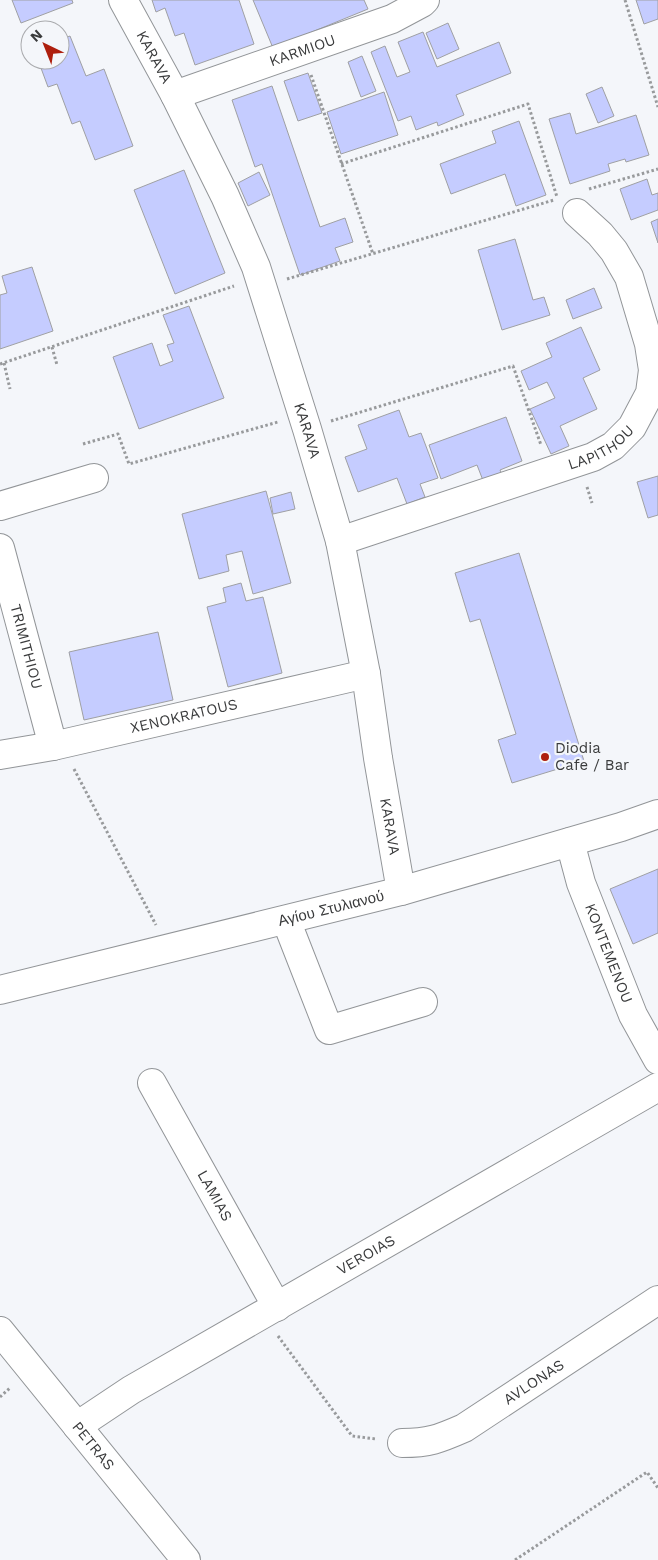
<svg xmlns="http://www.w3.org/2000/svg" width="658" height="1560" font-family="'Work Sans',sans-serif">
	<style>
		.building { fill: #c5ccff; stroke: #9fa0a3 }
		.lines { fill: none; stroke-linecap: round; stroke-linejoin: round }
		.minor-casing { stroke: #929598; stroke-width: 30 }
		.path { stroke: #989a9c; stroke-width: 3; stroke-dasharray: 2.5 2.5; stroke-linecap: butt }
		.minor { stroke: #fff; stroke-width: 28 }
		.poi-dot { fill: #ae1f0e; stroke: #f4f6fa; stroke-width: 2 }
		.labels { text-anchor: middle; stroke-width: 4.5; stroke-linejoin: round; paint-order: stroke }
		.street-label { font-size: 15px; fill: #3a3b3c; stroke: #f4f6fa }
		.poi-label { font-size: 15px; fill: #3a3b3c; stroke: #f4f6fa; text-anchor: start }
	</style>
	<rect width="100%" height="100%" fill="#f4f6fa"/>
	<!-- building -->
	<path class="building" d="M12 0H72L73 3 21 23Z
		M152 0H239L254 44 195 65 184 33 175 36 165 8 156 12Z
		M253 0H364L368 9 273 48Z
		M636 0H658V19L644 24Z
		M448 23 459 49 437 59 426 33Z
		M423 32 437 67 499 42 511 73 456 95 464 115 438 126 437 122 416 130 411 116 398 121 371 52 385 46 397 77 410 72 398 42Z
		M70 36 86 76 104 69 133 146 95 160 80 121 72 124 57 84 48 87 38 60H60V40Z
		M362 56 376 91 361 97 348 62Z
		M308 73 322 113 298 121 284 81Z
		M272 86 320 227 345 218 353 242 335 248 340 261 300 275 262 164 255 167 232 100Z
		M602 87 614 116 598 123 586 94Z
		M384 92 398 135 341 154 327 112Z
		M570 113 576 134 636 115 649 155 626 162 625 159 608 164 610 171 570 184 549 119Z
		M519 121 546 195 516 206 505 174 451 194 440 164 496 143 492 131Z
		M184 170 225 273 175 294 134 190Z
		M259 172 270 195 248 206 238 183Z
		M647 179 652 195 658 193V210L631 220 620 189Z
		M658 219V243L651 222Z
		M515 239 533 300 544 297 550 315 502 330 478 250Z
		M32 267 53 331 0 349V295L7 293 2 276Z
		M594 288 602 308 573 319 566 300Z
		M189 306 224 398 139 429 113 357 152 343 160 366 173 361 167 345 174 343 163 315Z
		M581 327 600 370 583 378 597 409 560 426 569 446 551 454 530 409 555 398 547 382 529 390 521 371 552 357 546 343Z
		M399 410 409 437 421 433 438 478 420 484 425 497 407 504 397 478 358 492 345 457 367 449 358 425Z
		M506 417 522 461 500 470 503 477 484 483 477 465 441 479 429 445Z
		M658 476V515L648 518 637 482Z
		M266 491 291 583 253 594 242 551 226 555 229 571 199 579 182 514Z
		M291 492 295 509 273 514 270 498Z
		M519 553 584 761 512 783 498 740 516 734 480 619 470 622 455 573Z
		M241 583 246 601 263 597 282 673 228 687 207 607 226 602 223 588Z
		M158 632 173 700 84 720 69 652Z
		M658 869V933L633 944 610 889Z"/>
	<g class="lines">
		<defs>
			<g id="minor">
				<path id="s1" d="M123 0 175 95 225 196 256 267 307 429 340 541 366 674 378 758 401 891"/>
				<path id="s2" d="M175 95 392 19 422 3 425 0"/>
				<path d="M0 506 94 478"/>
				<path id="s3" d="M340 541 593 457 613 446 632 427 650 393 653 370 649 344 629 277 614 251 600 234 577 213"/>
				<path id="s4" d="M0 548 53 746"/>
				<path id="s5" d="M0 755 53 746 366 674"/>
				<path id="s6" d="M570 842 581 883 633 1015 658 1060"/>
				<path d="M286 920 329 1030 423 1002"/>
				<path id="s7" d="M0 990 401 891 621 827 658 814"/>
				<path id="s8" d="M152 1083 277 1307"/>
				<path id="s9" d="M0 1331 186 1560"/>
				<path id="s10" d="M77 1426 131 1390 658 1087"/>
				<path id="s11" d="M402 1443C429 1443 439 1439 464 1428L658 1300"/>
			</g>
		</defs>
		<!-- minor casing -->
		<use href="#minor" class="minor-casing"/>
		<!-- path -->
		<path class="path" d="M625 0 658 107
			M311 75 373 254
			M341 164 528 104 557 197
			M589 189 658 169
			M287 279 554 200
			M52 347 57 365
			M4 363 10 389
			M0 364 234 286
			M331 421 513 366 541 445
			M83 444 118 434 129 464 278 422
			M587 487 592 503
			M74 769 156 925
			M278 1336 352 1436 376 1439
			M0 1397 11 1387
			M515 1560 647 1472 658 1488"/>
		<!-- minor -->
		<use href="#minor" class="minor"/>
	</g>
	<!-- markers -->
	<circle class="poi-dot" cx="545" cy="757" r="5"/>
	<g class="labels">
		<!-- street labels -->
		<g class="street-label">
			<text dy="5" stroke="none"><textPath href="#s2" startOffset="135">KARMIOU</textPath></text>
			<text dy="5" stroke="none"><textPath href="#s1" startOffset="65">KARAVA</textPath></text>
			<text dy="5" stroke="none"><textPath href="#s1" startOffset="470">KARAVA</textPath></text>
			<text dy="5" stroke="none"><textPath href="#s3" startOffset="278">LAPITHOU</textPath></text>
			<text dy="5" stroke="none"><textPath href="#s4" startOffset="102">TRIMITHIOU</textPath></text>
			<text dy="5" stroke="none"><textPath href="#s5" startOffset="188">XENOKRATOUS</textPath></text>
			<text dy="5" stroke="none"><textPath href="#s1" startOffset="875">KARAVA</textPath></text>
			<text dy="5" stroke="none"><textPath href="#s7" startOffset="341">Αγίου Στυλιανού</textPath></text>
			<text dy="5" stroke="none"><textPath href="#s6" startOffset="118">KONTEMENOU</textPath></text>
			<text dy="5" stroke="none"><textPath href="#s8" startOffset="129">LAMIAS</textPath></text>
			<text dy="5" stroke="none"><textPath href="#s10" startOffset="336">VEROIAS</textPath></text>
			<text dy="5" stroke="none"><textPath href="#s11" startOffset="148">AVLONAS</textPath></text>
			<text dy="5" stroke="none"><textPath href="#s9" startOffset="148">PETRAS</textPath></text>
		</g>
		<!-- poi labels -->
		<g class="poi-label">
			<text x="555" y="753">Diodia<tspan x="555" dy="17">Cafe / Bar</tspan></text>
		</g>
	</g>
	<!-- north arrow -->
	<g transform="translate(45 45) rotate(317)"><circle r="24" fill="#f4f6fa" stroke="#aaabae"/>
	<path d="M0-4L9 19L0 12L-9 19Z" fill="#ae1f0e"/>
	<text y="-8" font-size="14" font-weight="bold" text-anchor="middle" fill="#3a3b3c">N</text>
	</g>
</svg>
